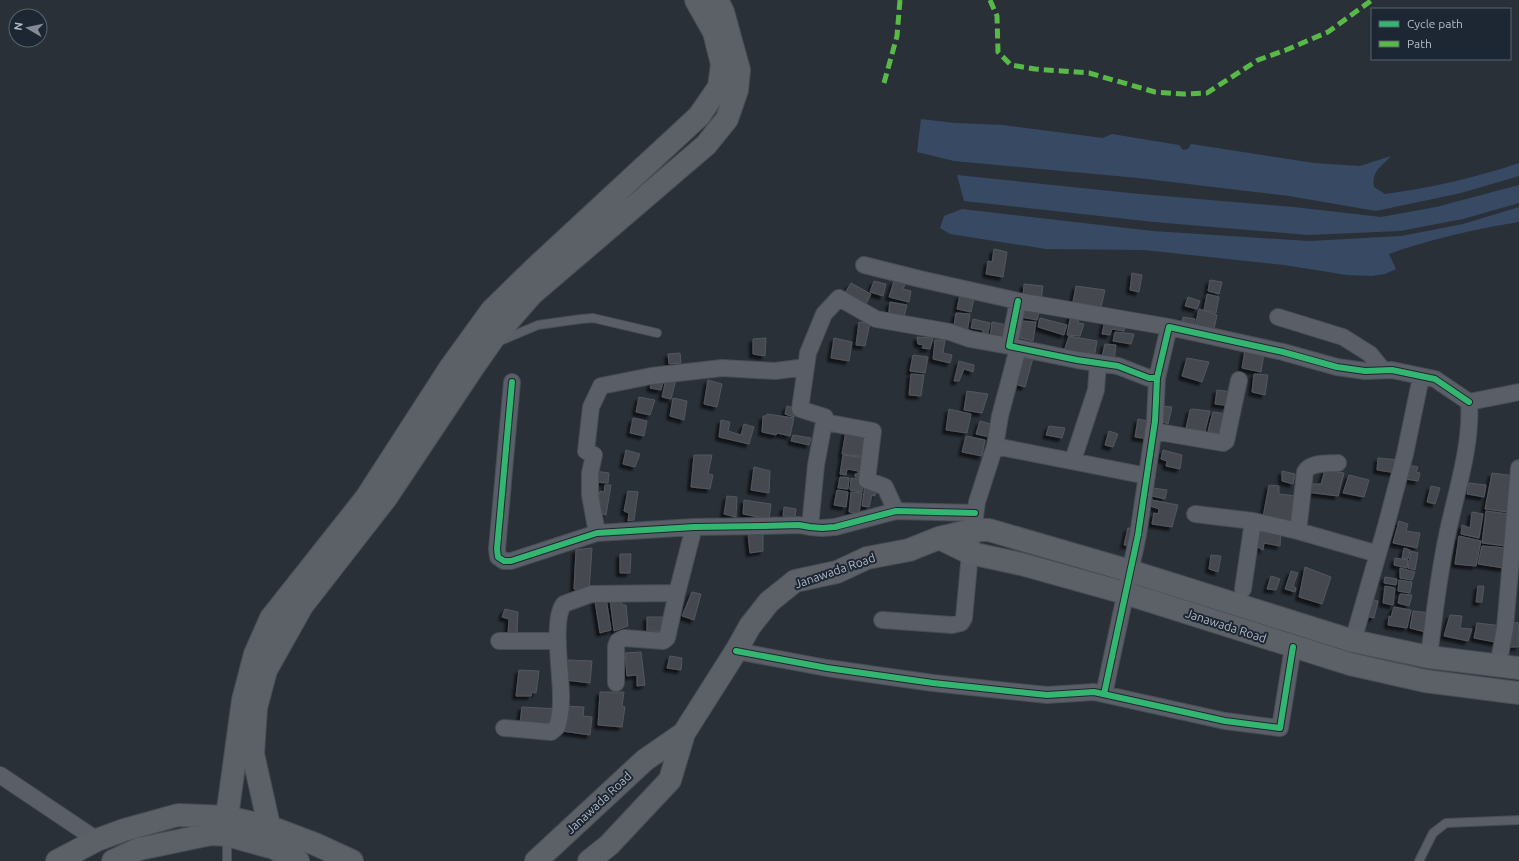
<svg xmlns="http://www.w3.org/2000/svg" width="1519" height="861" font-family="Ubuntu,sans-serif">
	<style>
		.water { fill: #384963 }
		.building { fill: #444950; stroke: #52575f; filter: url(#shadow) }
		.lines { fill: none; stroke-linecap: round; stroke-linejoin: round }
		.lane-casing { stroke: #484c53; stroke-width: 10 }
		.street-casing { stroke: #484c53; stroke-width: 18 }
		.primary-casing { stroke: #484c55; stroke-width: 24 }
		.lane { stroke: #5a5e66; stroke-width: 8 }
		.street { stroke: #5a5e66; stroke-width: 16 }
		.primary { stroke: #5c6168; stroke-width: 22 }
		.quiet { stroke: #58b947; stroke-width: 5; stroke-dasharray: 10 5; stroke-linecap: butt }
		.cycleway-casing { stroke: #1d2633; stroke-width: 8 }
		.cycleway { stroke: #33b770; stroke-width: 6 }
		.labels { text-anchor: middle; stroke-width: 4; stroke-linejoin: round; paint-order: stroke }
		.street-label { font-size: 12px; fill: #b4bcc9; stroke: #1d2633 }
	</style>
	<defs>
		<filter id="shadow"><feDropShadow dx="-3.5" dy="3.5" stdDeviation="1" flood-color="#0009"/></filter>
	</defs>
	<rect width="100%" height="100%" fill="#2a3038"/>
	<!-- water -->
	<path class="water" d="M921 119 955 123 1003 125 1103 138 1112 134 1179 145 1183 150 1188 149 1191 144 1314 163 1360 166 1391 156C1381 167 1371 172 1374 187L1385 194C1430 188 1475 178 1519 163V176L1461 193 1376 211 1289 196 1138 178 954 161 917 152Z
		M957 175 1140 194 1294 207 1381 217 1436 207 1519 185V203L1463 219 1400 231 1308 235 1154 222 964 201Z
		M1519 207V222C1476 229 1430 239 1389 254L1396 269 1385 274 1372 276 1347 275 1284 265 1144 250 1046 249 950 234 940 228 944 216 962 209 1153 231 1309 241 1401 236 1463 224Z"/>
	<!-- building -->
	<path class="building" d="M994 249 1007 252 1003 277 986 274 988 261 992 262Z
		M1132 273 1142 275 1139 292 1130 290Z
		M1210 280 1222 282 1219 294 1208 291Z
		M874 281 886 284 883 296 870 292Z
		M894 281 905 284 903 289 911 291 909 302 889 297Z
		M851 283 871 294 864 308 843 296Z
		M1024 284 1043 286 1041 301 1023 297Z
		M1076 286 1105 290 1101 307 1073 302Z
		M1207 294 1219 297 1216 313 1204 310Z
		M960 295 974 298 971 312 957 309Z
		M1188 297 1200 301 1197 309 1185 306Z
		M890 302 907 305 903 321 888 318Z
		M1024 306 1040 309 1037 320 1021 317Z
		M1199 309 1217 315 1213 334 1194 330Z
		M956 313 970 314 967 333 953 331Z
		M1071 314 1080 315 1078 323 1084 324 1080 336 1067 335Z
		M1183 317 1195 319 1192 329 1181 326Z
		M1040 318 1067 325 1064 335 1038 327Z
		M973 319 990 323 987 338H982L983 330 971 328Z
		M1105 320 1125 323 1124 331 1112 329 1110 335 1102 334Z
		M1022 321 1036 322 1033 341 1020 338Z
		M859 322 870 323 865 346 856 345Z
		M992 322 1007 325 1001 341 990 339Z
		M1115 332 1134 334 1131 344 1113 341Z
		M1069 336 1097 341 1094 358 1064 351Z
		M917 337 933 338 930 349 922 348 924 345 918 344Z
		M766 338 765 356 753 354V339Z
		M834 338 852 342 849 361 831 358Z
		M935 340H945L943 353 952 355 950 363 933 359Z
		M1105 344 1116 345 1114 361H1101Z
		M1245 350 1264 353 1261 372 1242 368Z
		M680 353 681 363 669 364 668 354Z
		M913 355 928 357 925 373 910 371Z
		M1023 356 1033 358 1025 387 1015 384Z
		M1187 358 1209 362 1202 382 1182 376Z
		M959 361 974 365 973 372 964 369 959 381H954Z
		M911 374 924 375 921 396 909 395Z
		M1254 374 1268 375 1265 395 1252 392Z
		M653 378H664L661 390 650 388Z
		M666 379H676L671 399 662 397Z
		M708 380 722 384 717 407 704 404Z
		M1217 390 1233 392 1231 406 1215 404Z
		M967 391 988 394 982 413 964 410Z
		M639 397 655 400 650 415 636 412Z
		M673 398 687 401 684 420 670 416Z
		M787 406 797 409 794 417 785 414Z
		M1160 406 1172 407 1168 424 1158 420Z
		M949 409 971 414 967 433 946 430Z
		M1192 409 1210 411 1205 431 1186 428 1190 410Z
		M1213 412 1227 414 1222 435 1208 431Z
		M767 414 794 418 790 436 777 433 776 435 762 432 763 416H766Z
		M633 418 647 421 644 436 630 433Z
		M1138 419 1152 422 1149 439 1135 437Z
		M721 420 730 422 728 431 741 435 744 424 754 427 749 444 719 437Z
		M980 421 994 425 990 437 976 434Z
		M1049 426 1065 428 1062 438 1046 435Z
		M846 431 869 435 866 457 842 454Z
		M1109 431 1118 434 1113 447 1105 445Z
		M793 435 811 438 809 445 791 441Z
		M966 436 985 440 982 456 962 452Z
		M626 450 640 454 635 467 623 464Z
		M1163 450 1182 455 1180 469 1166 466 1167 461 1161 459Z
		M694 455H712L708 474 713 475 710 489 691 487Z
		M843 455 867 458 864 478 855 477V474H858V471L847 469 846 475 840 474Z
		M1378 458 1400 460 1397 473 1377 470Z
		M1408 465 1418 467 1416 472 1420 473 1418 481 1405 479Z
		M754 467 770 471 769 493 751 490Z
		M1325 470 1344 473 1338 496 1306 492 1307 484H1321Z
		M595 471 609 473 608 483 594 482Z
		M1282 471 1295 474 1293 484 1282 481Z
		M1492 473 1515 476 1508 512 1485 509Z
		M1349 475 1369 480 1364 497 1343 493Z
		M840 477 849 478 848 489 838 488Z
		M851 478 864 480 862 492 850 490Z
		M1469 483 1486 485 1484 497 1467 494Z
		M605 485H611L606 515 596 512 600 491 604 492Z
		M865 485 876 487 875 496 872 495 869 507 862 506Z
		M1269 485 1279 486V494L1297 496 1294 524 1263 517Z
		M1431 486 1440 488 1435 504 1427 502Z
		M1153 488 1167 490 1165 499 1152 496Z
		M837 490 848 492 846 507 834 505Z
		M628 491 638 492 634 520 628 521 629 513 624 511Z
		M851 492 862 493 859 513 849 512Z
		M727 496 737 497 736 517 724 514Z
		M744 500 771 504 769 519 743 514Z
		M1152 500 1178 505 1172 527 1152 524 1154 513 1158 514 1159 509 1150 506Z
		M784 507 796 509 795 517 783 516Z
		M1486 511 1509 514 1506 546 1482 543Z
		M1472 512 1483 514 1479 538 1461 534 1462 525 1470 528Z
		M1399 521 1408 524 1406 531 1420 533 1417 548 1393 543Z
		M1256 525 1281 529 1280 546 1264 543 1263 550 1252 544Z
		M1128 528 1136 529 1133 546 1124 545Z
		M763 532V551L750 553 748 533Z
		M1459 536 1481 541 1476 566 1455 564Z
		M1482 546 1507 548 1504 568 1478 564Z
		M592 548 589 591 574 589 576 550Z
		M1404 548 1410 550 1408 559 1402 558Z
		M1411 551 1418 553 1415 570 1408 568Z
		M620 554H631L630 573H620Z
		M1211 555 1221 556 1218 572 1209 569Z
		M1395 558 1408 560 1407 568 1394 565Z
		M1305 567 1331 577 1322 604 1299 597Z
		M1400 568 1415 572 1412 580 1400 578Z
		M1291 571 1298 573 1293 586 1296 588 1295 592 1285 589Z
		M1271 576 1280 579 1276 590 1267 589Z
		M1385 577 1397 579 1396 585 1384 583Z
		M1399 580 1412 582 1410 593 1398 591Z
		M1385 586 1395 588 1393 605 1383 603Z
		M1478 586H1484L1482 602H1476Z
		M692 592 701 594 694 620 682 616Z
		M1400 594 1412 595 1409 606 1398 603Z
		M621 597 622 605H626L628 626 614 631 610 599Z
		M606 598 611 630 600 633 595 601Z
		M1370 599 1378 601 1374 618 1365 616Z
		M1394 607 1411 610 1407 628 1388 625 1389 616 1391 617Z
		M505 609 518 612 517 634H508L509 619 502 617Z
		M1413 611 1431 613 1429 633 1410 628Z
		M1450 615 1462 616 1460 628 1472 629 1468 641 1444 636Z
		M647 617H665V632L647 631Z
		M1509 622 1519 623V647H1508Z
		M1477 623 1503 626 1500 643 1474 638Z
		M641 652 645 685 637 686V675L627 676 625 653Z
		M670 656 682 658 681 670 667 668Z
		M568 660 592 661 590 683 565 680Z
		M519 670 539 671 536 693 532 692 531 696H516Z
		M600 692H624L622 706 625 707 622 727 598 725Z
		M564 706 584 707 583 716 592 717 590 735 562 731Z
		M522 707 559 709 556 725 520 723Z"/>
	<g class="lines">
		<defs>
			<path id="lane" d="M500 341 538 325 581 319 593 318 657 333
				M227 836V861
				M1419 861 1433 833 1446 823 1519 820"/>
			<path id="street" d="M864 265 920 279 1018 301 1169 327
				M1018 301 1009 346 1077 360 1118 366 1149 378H1157L1155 421 1138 535 1104 694
				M1278 317 1343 337 1370 354 1383 370
				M1157 378 1169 327 1283 352 1337 367 1365 371 1392 370 1435 379 1469 402
				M512 382 497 549 498 557 504 561H511L597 533 694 527 763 526 799 525 810 527 822 528 835 527 896 511 975 513
				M824 422 873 431 867 480 885 487 896 511
				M1153 431 1223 443 1226 441 1239 380
				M995 446 1147 476
				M1073 460 1096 390 1098 363
				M1195 514 1253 521 1298 531 1378 554
				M810 527 816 465 825 417 800 409 808 353 824 314 839 298 876 319 950 332 970 339 1009 346
				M1298 531 1305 472C1310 462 1328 464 1338 463
				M597 533 590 495V473L594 455 586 451 591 407 601 386 651 376 722 368 775 371 806 367
				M1243 589 1253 521
				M882 620 952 625 961 623 964 618 970 553 977 502 995 446 1000 416 1018 348
				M499 641H558
				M1353 641 1386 526 1405 454 1421 377
				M736 651 827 668 933 683 1047 695 1094 692 1225 721 1280 728 1293 647
				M1429 657C1434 615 1439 572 1448 531 1457 489 1472 444 1469 402L1519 392
				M1498 666 1505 628 1519 468
				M616 683V646L618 641 624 638 663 641 667 638 677 593 694 527
				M504 728 551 732 557 727C560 718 561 708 561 699 562 677 551 619 564 604L591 594 677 593
				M0 775 97 840"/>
			<path id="primary" d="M939 538 970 553 1021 564 1125 593 1350 664 1425 681 1519 693
				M227 835V817L243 700 255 654 271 618 366 498 450 368 492 310 534 269 699 116 719 87 722 64 714 32 696 0
				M274 848 253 754 256 708 266 670 302 606 386 498 472 369 495 336 532 294 706 145 727 119 737 90 739 70 723 12 717 0
				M57 861 97 840 124 830 178 815 227 817 270 827 315 844 352 861
				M113 861 139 849 211 834 227 835 274 848 298 861
				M536 861 645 760 684 733
				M589 861 609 845 670 780 684 733 736 651 750 626 769 602 795 581 837 572 867 558 909 550 939 538 973 530H989L1130 571 1353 641 1429 657 1519 668"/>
		</defs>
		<!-- lane casing -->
		<use href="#lane" class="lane-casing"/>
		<!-- street casing -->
		<use href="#street" class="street-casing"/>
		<!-- primary casing -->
		<use href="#primary" class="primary-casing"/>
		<!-- lane -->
		<use href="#lane" class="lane"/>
		<!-- street -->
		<use href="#street" class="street"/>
		<!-- primary -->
		<use href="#primary" class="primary"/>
		<!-- quiet -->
		<path class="quiet" d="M990 0 997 16 998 52 1011 65 1035 69 1089 73 1155 92 1183 94 1207 93 1258 60 1286 50 1328 32 1372 0
			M884 83 897 36 900 0"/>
		<defs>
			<path id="cycleway" d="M1018 301 1009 346 1077 360 1118 366 1149 378H1157L1155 421 1138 535 1104 694
				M1157 378 1169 327 1283 352 1337 367 1365 371 1392 370 1435 379 1469 402
				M512 382 497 549 498 557 504 561H511L597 533 694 527 763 526 799 525 810 527 822 528 835 527 896 511 975 513
				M736 651 827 668 933 683 1047 695 1094 692 1225 721 1280 728 1293 647"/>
		</defs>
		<!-- cycleway casing -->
		<use href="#cycleway" class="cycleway-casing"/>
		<!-- cycleway -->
		<use href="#cycleway" class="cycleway"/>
	</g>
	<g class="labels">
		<!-- street labels -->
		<g class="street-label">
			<text transform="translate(835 571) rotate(-19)" y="4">Janawada Road</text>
			<text transform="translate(1226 626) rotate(18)" y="4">Janawada Road</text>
			<text transform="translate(599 803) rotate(-43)" y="4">Janawada Road</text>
		</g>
	</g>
	<!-- legend -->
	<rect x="1371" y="8" width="140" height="52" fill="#1d2633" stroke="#59626f"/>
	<rect x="1379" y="21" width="20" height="6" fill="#33b770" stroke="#59626f"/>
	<text x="1407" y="28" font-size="12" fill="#b4bcc9">Cycle path</text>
	<rect x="1379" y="41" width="20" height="6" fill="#58b947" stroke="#59626f"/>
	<text x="1407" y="48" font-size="12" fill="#b4bcc9">Path</text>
	<!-- north arrow -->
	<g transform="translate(28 28) rotate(279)"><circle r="19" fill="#1d2633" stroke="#59626f"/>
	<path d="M0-3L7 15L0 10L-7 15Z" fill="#848b96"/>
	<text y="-6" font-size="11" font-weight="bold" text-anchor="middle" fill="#b4bcc9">N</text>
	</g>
</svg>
